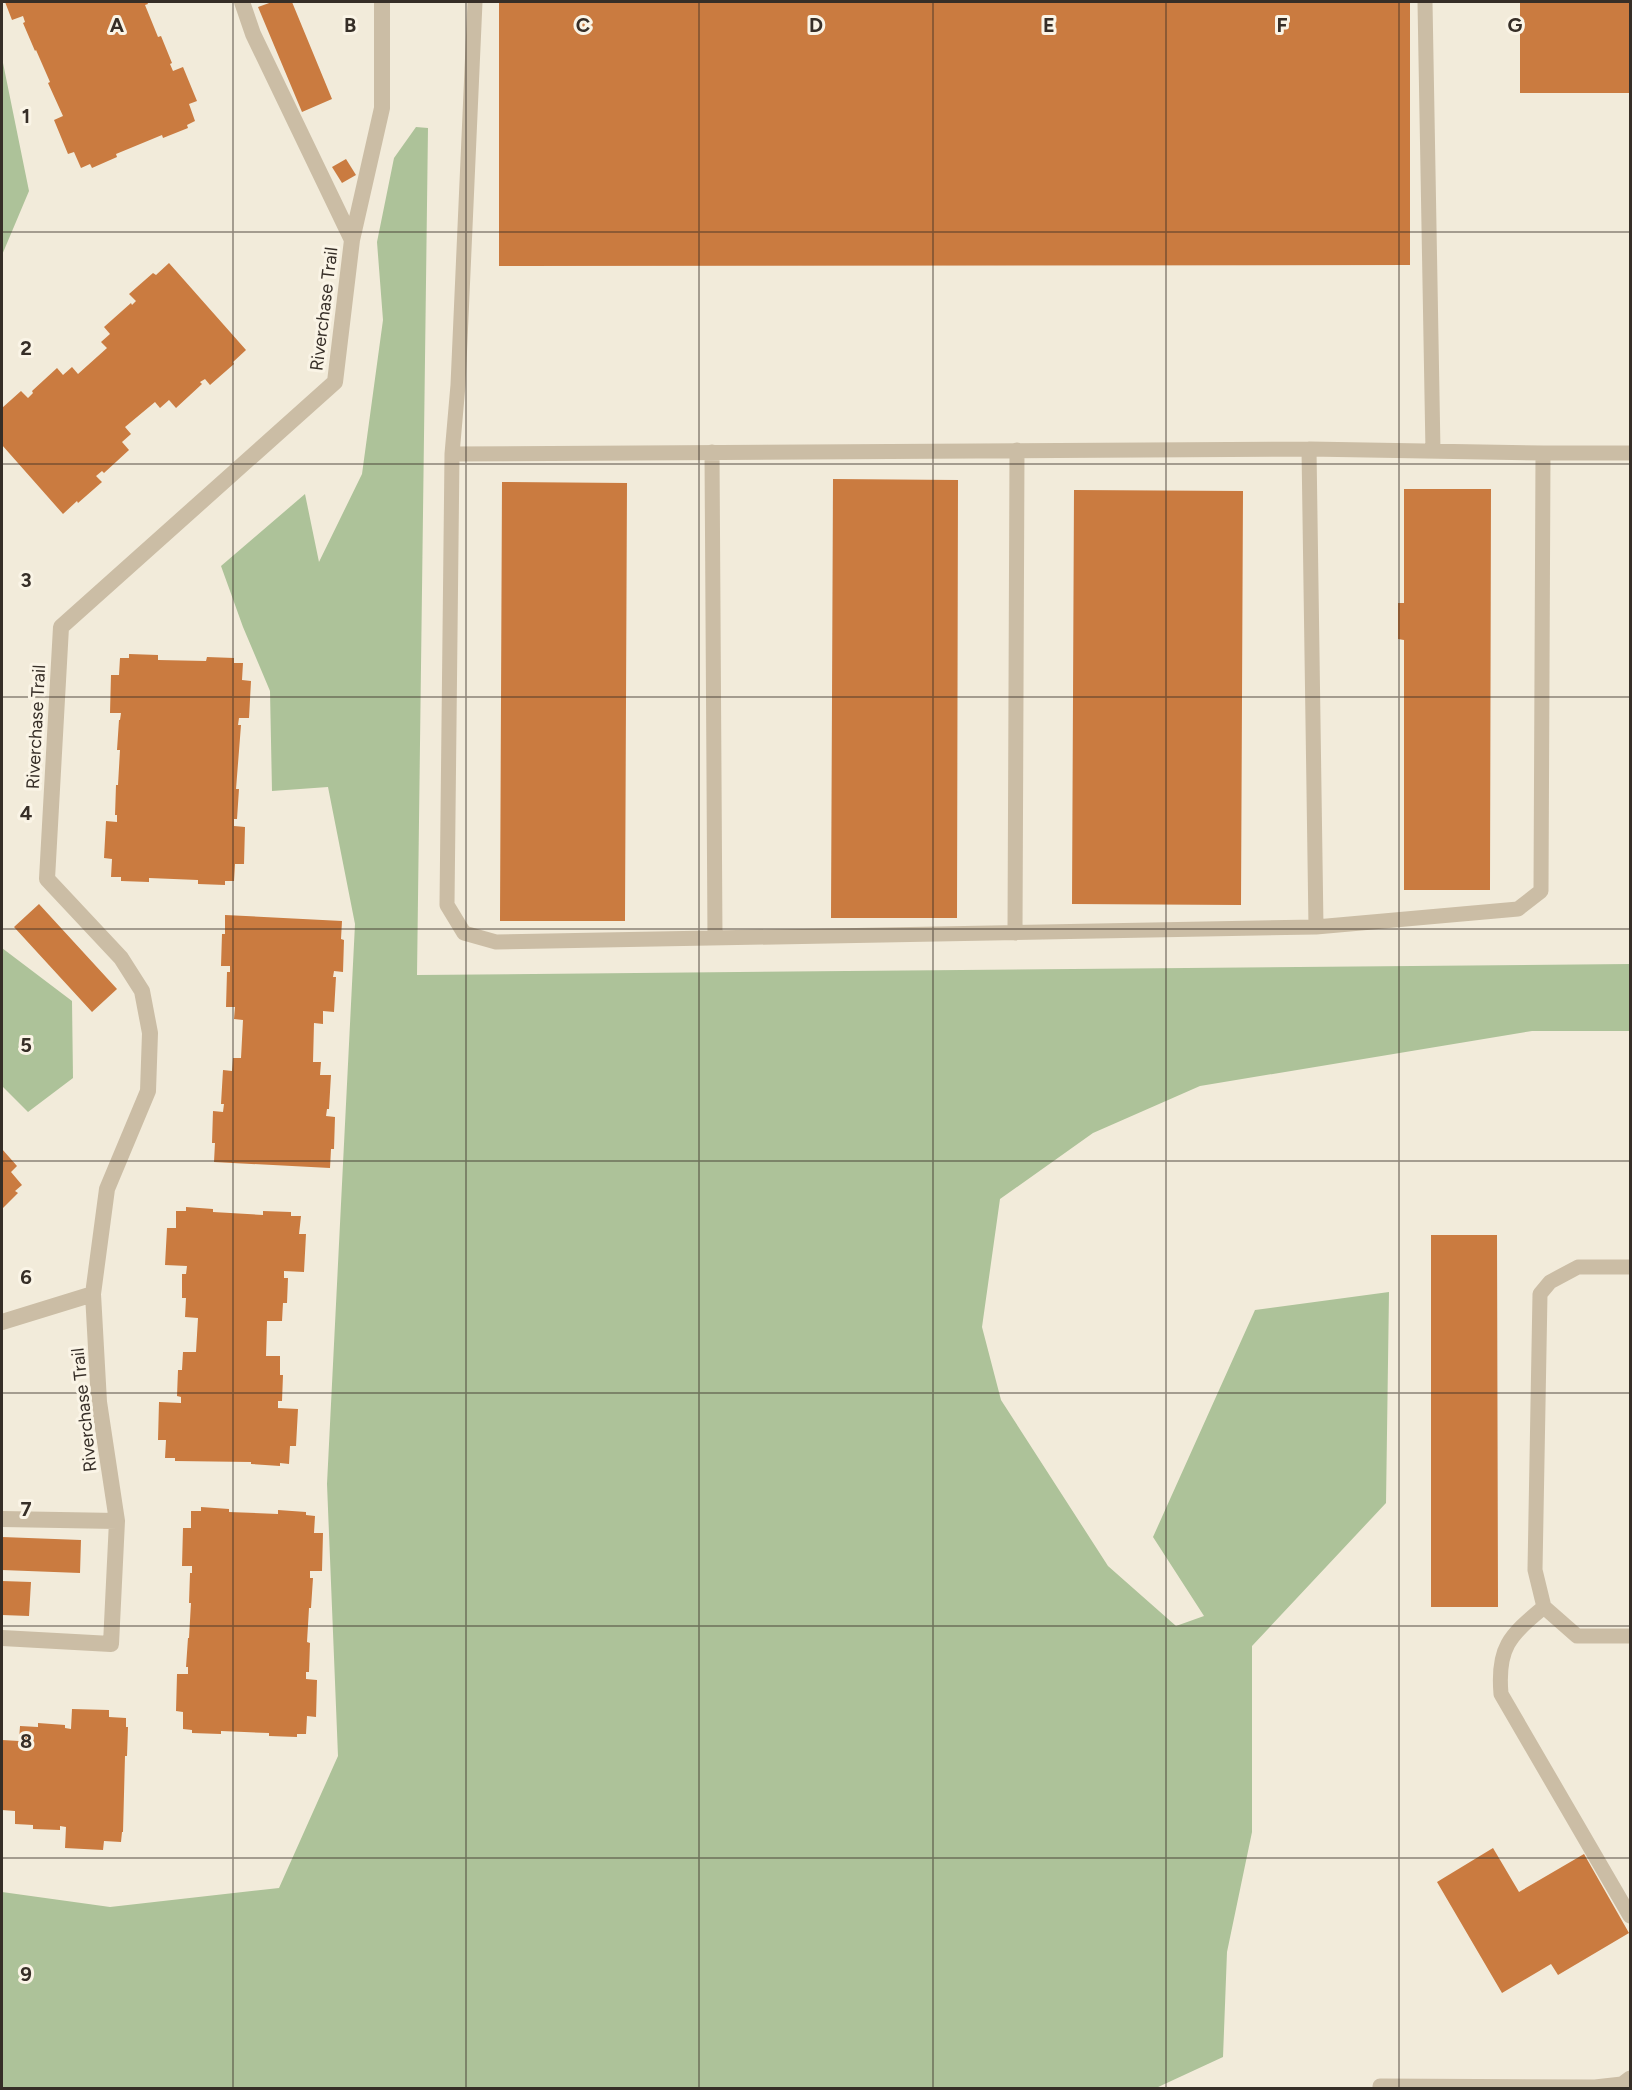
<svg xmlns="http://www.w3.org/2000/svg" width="1632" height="2090" font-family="Figtree,sans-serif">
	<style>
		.green { fill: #adc299 }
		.building { fill: #ca7b40 }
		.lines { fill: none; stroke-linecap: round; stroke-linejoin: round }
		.service { stroke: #cbbda5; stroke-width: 15 }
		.minor { stroke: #cbbda5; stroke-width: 16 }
		.grid { fill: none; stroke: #362e27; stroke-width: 1.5; stroke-opacity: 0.55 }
		.labels { text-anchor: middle; stroke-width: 6; stroke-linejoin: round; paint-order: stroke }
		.street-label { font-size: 18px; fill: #362e27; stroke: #faf4e6 }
		.grid-label { font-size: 20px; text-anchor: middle; font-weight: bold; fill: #362e27; stroke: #faf4e6; stroke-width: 6; stroke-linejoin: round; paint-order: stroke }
	</style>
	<rect width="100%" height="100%" fill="#f2ebda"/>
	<!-- green -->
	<path class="green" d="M2 58 29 191 2 255Z
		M416 127 428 128 417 975 1630 964V1031H1532L1200 1086 1093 1133 1000 1199 982 1327 1001 1400 1108 1566 1176 1626 1204 1616 1153 1537 1255 1310 1389 1292 1386 1503 1252 1646V1832L1227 1952 1223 2057 1156 2088H2V1892L110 1907 279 1888 338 1756 327 1484 355 924 328 787 272 791 270 691 243 627 221 566 305 494 319 562 362 474 383 320 377 242 394 158Z
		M2 948 72 1001 73 1078 28 1112 2 1086Z"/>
	<!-- building -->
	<path class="building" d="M5 2H147L148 4 145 5 158 37 161 36 172 63 170 64 173 71 183 67 197 101 189 104 195 121 187 125 188 128 163 138 162 135 116 154 117 157 92 168 90 164 81 168 74 152 68 154 54 120 63 116 48 83 50 82 36 50 35 51 23 23 25 22 23 16 12 20Z
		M272 2H292L332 99 302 112 258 7Z
		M499 2H1410V265L499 266Z
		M1520 2H1630V93H1520Z
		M346 159 356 175 342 183 332 167Z
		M169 263 246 350 233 362 234 364 210 385 205 379 200 382 202 384 176 408 169 400 160 408 155 402 125 427 131 434 122 442 129 450 104 473 102 471 96 476 102 482 78 503 77 501 63 514 2 445V408L21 391 28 398 33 393 32 391 57 368 63 375 72 367 78 374 107 348 101 342 110 334 104 327 131 303 132 305 136 301 129 294 153 273 156 275Z
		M833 479 958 480 957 918H831Z
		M502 482 627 483 625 921H500Z
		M1404 489H1491L1490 890H1404V640L1398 639V603H1404Z
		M1074 490 1243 491 1241 905 1072 904Z
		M129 654 158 655V660L206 661 207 657 234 658V663H243L242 680 251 681 249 718H239L238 725H241L236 789H239L237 819H234V826L245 827 244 864H235L234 881H225V885L198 884V880L149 878V882L121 881V877H111L112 859 104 858 106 821 117 822V815H115L116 785H118L120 750H117L119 720H120L121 713H110L111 675H119L120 658H129Z
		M39 904 117 989 92 1012 14 927Z
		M225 915 342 921 341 939 344 940 343 972 334 971 333 977H336L334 1012 323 1011V1024L314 1023 313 1062H321L320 1075H331L329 1109H327L326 1116 335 1117 334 1149H331L330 1168 214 1162 215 1143H212L213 1111 223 1112 224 1104H221L223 1070 232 1071 233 1058H241L243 1020 234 1019 235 1007H226L227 972H230V966H221L222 934H225Z
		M2 1149 17 1166 11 1172 22 1185 15 1191 18 1193 2 1209Z
		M186 1207 213 1209V1212L263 1215V1211L291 1212V1216H301L299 1234H306L304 1272 284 1271V1278H288L287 1303H283L282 1321H267L266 1356H280V1375H283L282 1401H278V1408L298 1409 296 1446H290L289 1464 280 1463V1466L251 1464V1462L175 1461V1458H165L166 1440H158L159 1402 181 1403V1397L177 1396 178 1370H182L183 1352H196L198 1318 185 1317 186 1298H182V1274H186L187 1266 165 1265 167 1228H176V1211H186Z
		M1431 1235H1497L1498 1607H1431Z
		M201 1507 229 1509V1512L278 1514V1510L306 1512V1515L315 1516 314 1533H323L322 1571H310V1578H313L311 1608H309L307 1642 310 1643 309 1672H306V1679L317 1680 316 1717 307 1716 306 1734H297V1737L269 1736V1733L221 1731V1734L192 1733V1730L183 1729V1712L176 1711 177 1674H188V1667H186L188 1638H189L191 1603H189L190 1573H192V1566H182L183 1528H191V1511H201Z
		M2 1537 81 1540 80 1573 2 1570Z
		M2 1581 31 1582 29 1616 2 1615Z
		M72 1709 109 1710V1717L126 1718V1727H128L127 1756H125L123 1832H122L121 1842 104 1841 103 1850 65 1848 66 1827 60 1826V1830L33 1829V1825L15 1824V1811L2 1810V1740L19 1741 20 1726 38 1727V1723L65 1725V1728L71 1729Z
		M1493 1848 1519 1892 1584 1854 1629 1933 1558 1975 1551 1964 1502 1993 1437 1882Z"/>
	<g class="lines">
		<!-- service -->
		<path class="service" d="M1425 2 1433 451
			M1309 449 1316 927
			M712 452 715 938
			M1543 453 1541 891 1518 909 1316 927 496 942 464 933 447 905 452 454 1309 449 1543 453H1630
			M452 454 458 385 475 2
			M1015 933 1017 450
			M1630 1267H1578L1550 1282 1540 1294 1535 1570 1544 1607 1577 1636H1630
			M1544 1607C1509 1636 1497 1648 1501 1694L1630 1916
			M1380 2088V2086L1595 2087 1622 2084 1630 2078"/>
		<!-- minor -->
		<path class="minor" d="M242 2 253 34 352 240 382 108V2
			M2 1322 93 1294
			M2 1519 117 1521
			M2 1638 111 1644 117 1521 99 1402 93 1294 107 1189 148 1091 150 1033 142 991 121 958 47 879 61 627 335 382 352 240"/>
	</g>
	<!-- grid -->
	<path class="grid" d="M233 2V2088M466 2V2088M699 2V2088M933 2V2088M1166 2V2088M1399 2V2088M2 232H1630M2 464H1630M2 697H1630M2 929H1630M2 1161H1630M2 1393H1630M2 1626H1630M2 1858H1630"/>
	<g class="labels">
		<!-- street labels -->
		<g class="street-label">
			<text transform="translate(324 309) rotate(-83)" y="6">Riverchase Trail</text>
			<text transform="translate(36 727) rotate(-87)" y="6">Riverchase Trail</text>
			<text transform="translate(84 1410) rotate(-96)" y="6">Riverchase Trail</text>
		</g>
	</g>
	<g class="grid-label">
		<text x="117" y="32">A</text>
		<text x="350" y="32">B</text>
		<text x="583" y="32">C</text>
		<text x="816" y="32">D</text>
		<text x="1049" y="32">E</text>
		<text x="1282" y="32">F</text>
		<text x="1515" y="32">G</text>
		<text x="26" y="123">1</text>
		<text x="26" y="355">2</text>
		<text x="26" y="587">3</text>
		<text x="26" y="820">4</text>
		<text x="26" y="1052">5</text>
		<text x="26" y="1284">6</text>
		<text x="26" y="1516">7</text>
		<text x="26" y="1748">8</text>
		<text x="26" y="1981">9</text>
	</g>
	<!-- border -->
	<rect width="1632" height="2090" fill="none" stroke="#362e27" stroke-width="6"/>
</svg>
